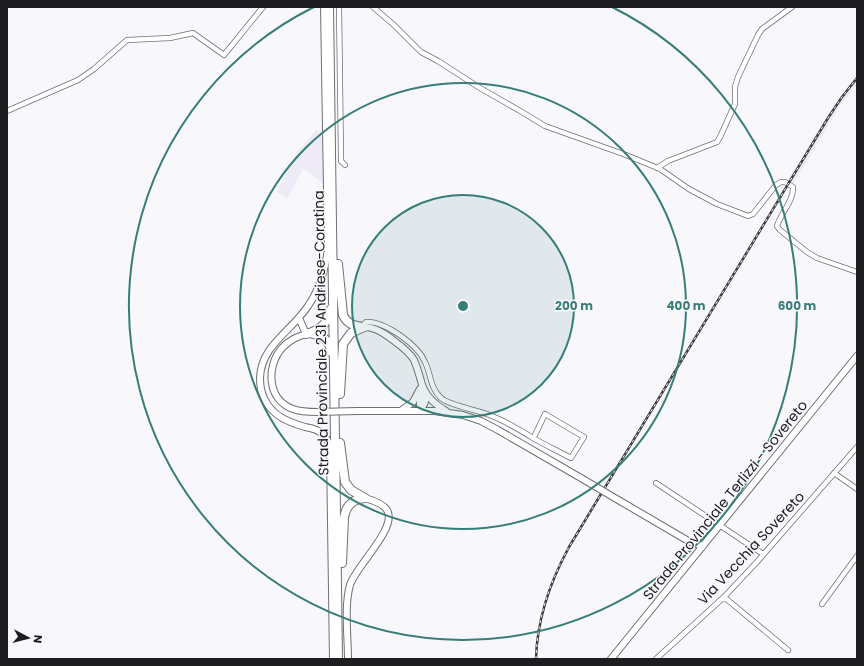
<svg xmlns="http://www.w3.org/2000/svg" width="864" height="666" font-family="Poppins,sans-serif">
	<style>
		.built { fill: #eeeaf6 }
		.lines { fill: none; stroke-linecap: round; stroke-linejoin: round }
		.street-casing { stroke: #706f73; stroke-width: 6 }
		.secondary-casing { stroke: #706f73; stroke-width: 8 }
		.highway-casing { stroke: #706f73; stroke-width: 10 }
		.street { stroke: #fff; stroke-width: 4.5 }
		.secondary { stroke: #fff; stroke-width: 6 }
		.highway { stroke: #fff; stroke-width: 8 }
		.rail-casing { stroke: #3d3c3e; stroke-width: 2.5 }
		.rail { stroke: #f8f7fc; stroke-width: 1; stroke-dasharray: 3; stroke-linecap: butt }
		.secondary-bridge-casing { stroke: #706f73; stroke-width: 8; stroke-linecap: butt }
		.secondary-bridge { stroke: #fff; stroke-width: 6 }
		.ring { fill: none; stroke: #377e78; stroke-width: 2 }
		.labels { text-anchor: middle; stroke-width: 3; stroke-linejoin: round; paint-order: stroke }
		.street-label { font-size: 14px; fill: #1d1c1e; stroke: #f8f7fc }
		.centre { fill: #377e78; stroke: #f8f7fc; stroke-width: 2 }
		.ring-label { font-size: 12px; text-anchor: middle; font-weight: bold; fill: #377e78; stroke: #f8f7fc; stroke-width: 3; stroke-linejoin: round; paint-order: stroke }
	</style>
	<rect width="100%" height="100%" fill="#f8f7fc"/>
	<!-- built -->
	<path class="built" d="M857 75V84L838 109 794 183 789 179 832 108Z
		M316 130 319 132 321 130 323 131 324 184 303 169 287 199 277 192 299 148 302 147Z"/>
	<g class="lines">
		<defs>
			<path id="street" d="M339 7 341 156V161L345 165
				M373 7 394 25 421 52 438 61 480 88 522 112 545 126 626 155 660 169 689 189 717 204 743 214 748 216 753 214 776 185 781 182H785L793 187C794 200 781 213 777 226L780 230 807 252 817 258 857 272
				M7 111 78 80 94 69 127 40 170 38 193 33 224 55 263 7
				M657 168 668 161 717 142 720 137 735 104V87L738 77 758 35 762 29 792 7
				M364 327V324L366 322C385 321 418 345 425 362 431 374 430 388 441 398 450 406 479 410 492 416 507 422 520 430 533 438 545 445 558 451 571 458L584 437 545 414 535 435
				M834 473 857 489
				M656 483 763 554
				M724 597 788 650
				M822 604 857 556
				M656 659 724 597 756 563 857 447"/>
			<path id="secondary" d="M324 7 328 249C325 270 320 289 308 306 292 331 261 345 260 378 260 385 261 392 264 398 272 416 288 422 305 427 312 428 320 430 324 436 329 440 330 446 330 453L333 659
				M299 318 306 334C297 337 289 340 282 348 266 366 267 400 293 409 301 412 309 412 318 412
				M364 327C374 327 381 331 389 337 398 344 408 350 414 360 417 367 419 374 421 381 424 395 434 404 446 411
				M420 391V404L421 410
				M402 410 413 402 420 389
				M421 410 425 402V393
				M357 411H434L463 415 481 421 498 430 581 478
				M620 501 690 542 703 546
				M348 659C348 637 344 606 350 585 355 567 398 528 387 510 383 504 372 500 365 498
				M611 659 857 356"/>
			<path id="highway" d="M329 7 338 659
				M338 264 343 315C347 324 354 326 364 327
				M309 333C321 335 330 339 331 352
				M306 334C318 331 329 323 331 309
				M340 394 343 344 351 333 364 327
				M340 443 345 482 351 490 365 498
				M342 563 344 518C346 505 353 499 365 498"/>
		</defs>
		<!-- street casing -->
		<use href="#street" class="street-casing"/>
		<!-- secondary casing -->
		<use href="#secondary" class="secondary-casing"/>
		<!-- highway casing -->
		<use href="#highway" class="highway-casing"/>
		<!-- street -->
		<use href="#street" class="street"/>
		<!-- secondary -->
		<use href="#secondary" class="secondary"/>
		<!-- highway -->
		<use href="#highway" class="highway"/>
		<defs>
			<path id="rail" d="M536 659C537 618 550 582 569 547L828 118 842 97 857 78"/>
		</defs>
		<!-- rail casing -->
		<use href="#rail" class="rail-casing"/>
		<!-- rail -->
		<use href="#rail" class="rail"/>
		<defs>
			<path id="secondary-bridge" d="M318 412 357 411
				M581 478 620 501"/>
		</defs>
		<!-- secondary-bridge casing -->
		<use href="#secondary-bridge" class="secondary-bridge-casing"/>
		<!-- secondary-bridge -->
		<use href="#secondary-bridge" class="secondary-bridge"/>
	</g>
	<!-- distance rings -->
	<circle cx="463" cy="306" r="111" fill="#377e78" fill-opacity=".12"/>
	<g class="ring">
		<circle cx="463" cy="306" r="111"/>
		<circle cx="463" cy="306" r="223"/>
		<path d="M612 7A334 334 0 1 1 314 7"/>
	</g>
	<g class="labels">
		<!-- street labels -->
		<g class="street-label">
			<text transform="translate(321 333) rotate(-91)" y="5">Strada Provinciale 231 Andriese-Coratina</text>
			<text transform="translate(725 500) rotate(-51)" y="5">Strada Provinciale Terlizzi - Sovereto</text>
			<text transform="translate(751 548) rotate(-47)" y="5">Via Vecchia Sovereto</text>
		</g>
	</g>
	<circle cx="463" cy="306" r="6" class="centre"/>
	<g class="ring-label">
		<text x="574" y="310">200 m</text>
		<text x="686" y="310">400 m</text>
		<text x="797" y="310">600 m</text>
	</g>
	<!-- border -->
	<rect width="864" height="666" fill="none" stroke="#1d1c1e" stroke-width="16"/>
	<!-- north arrow -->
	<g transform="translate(28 638) rotate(97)" stroke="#f8f7fc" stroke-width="3" paint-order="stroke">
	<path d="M0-3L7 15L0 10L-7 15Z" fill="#1d1c1e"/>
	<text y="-6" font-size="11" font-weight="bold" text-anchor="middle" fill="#1d1c1e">N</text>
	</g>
</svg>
